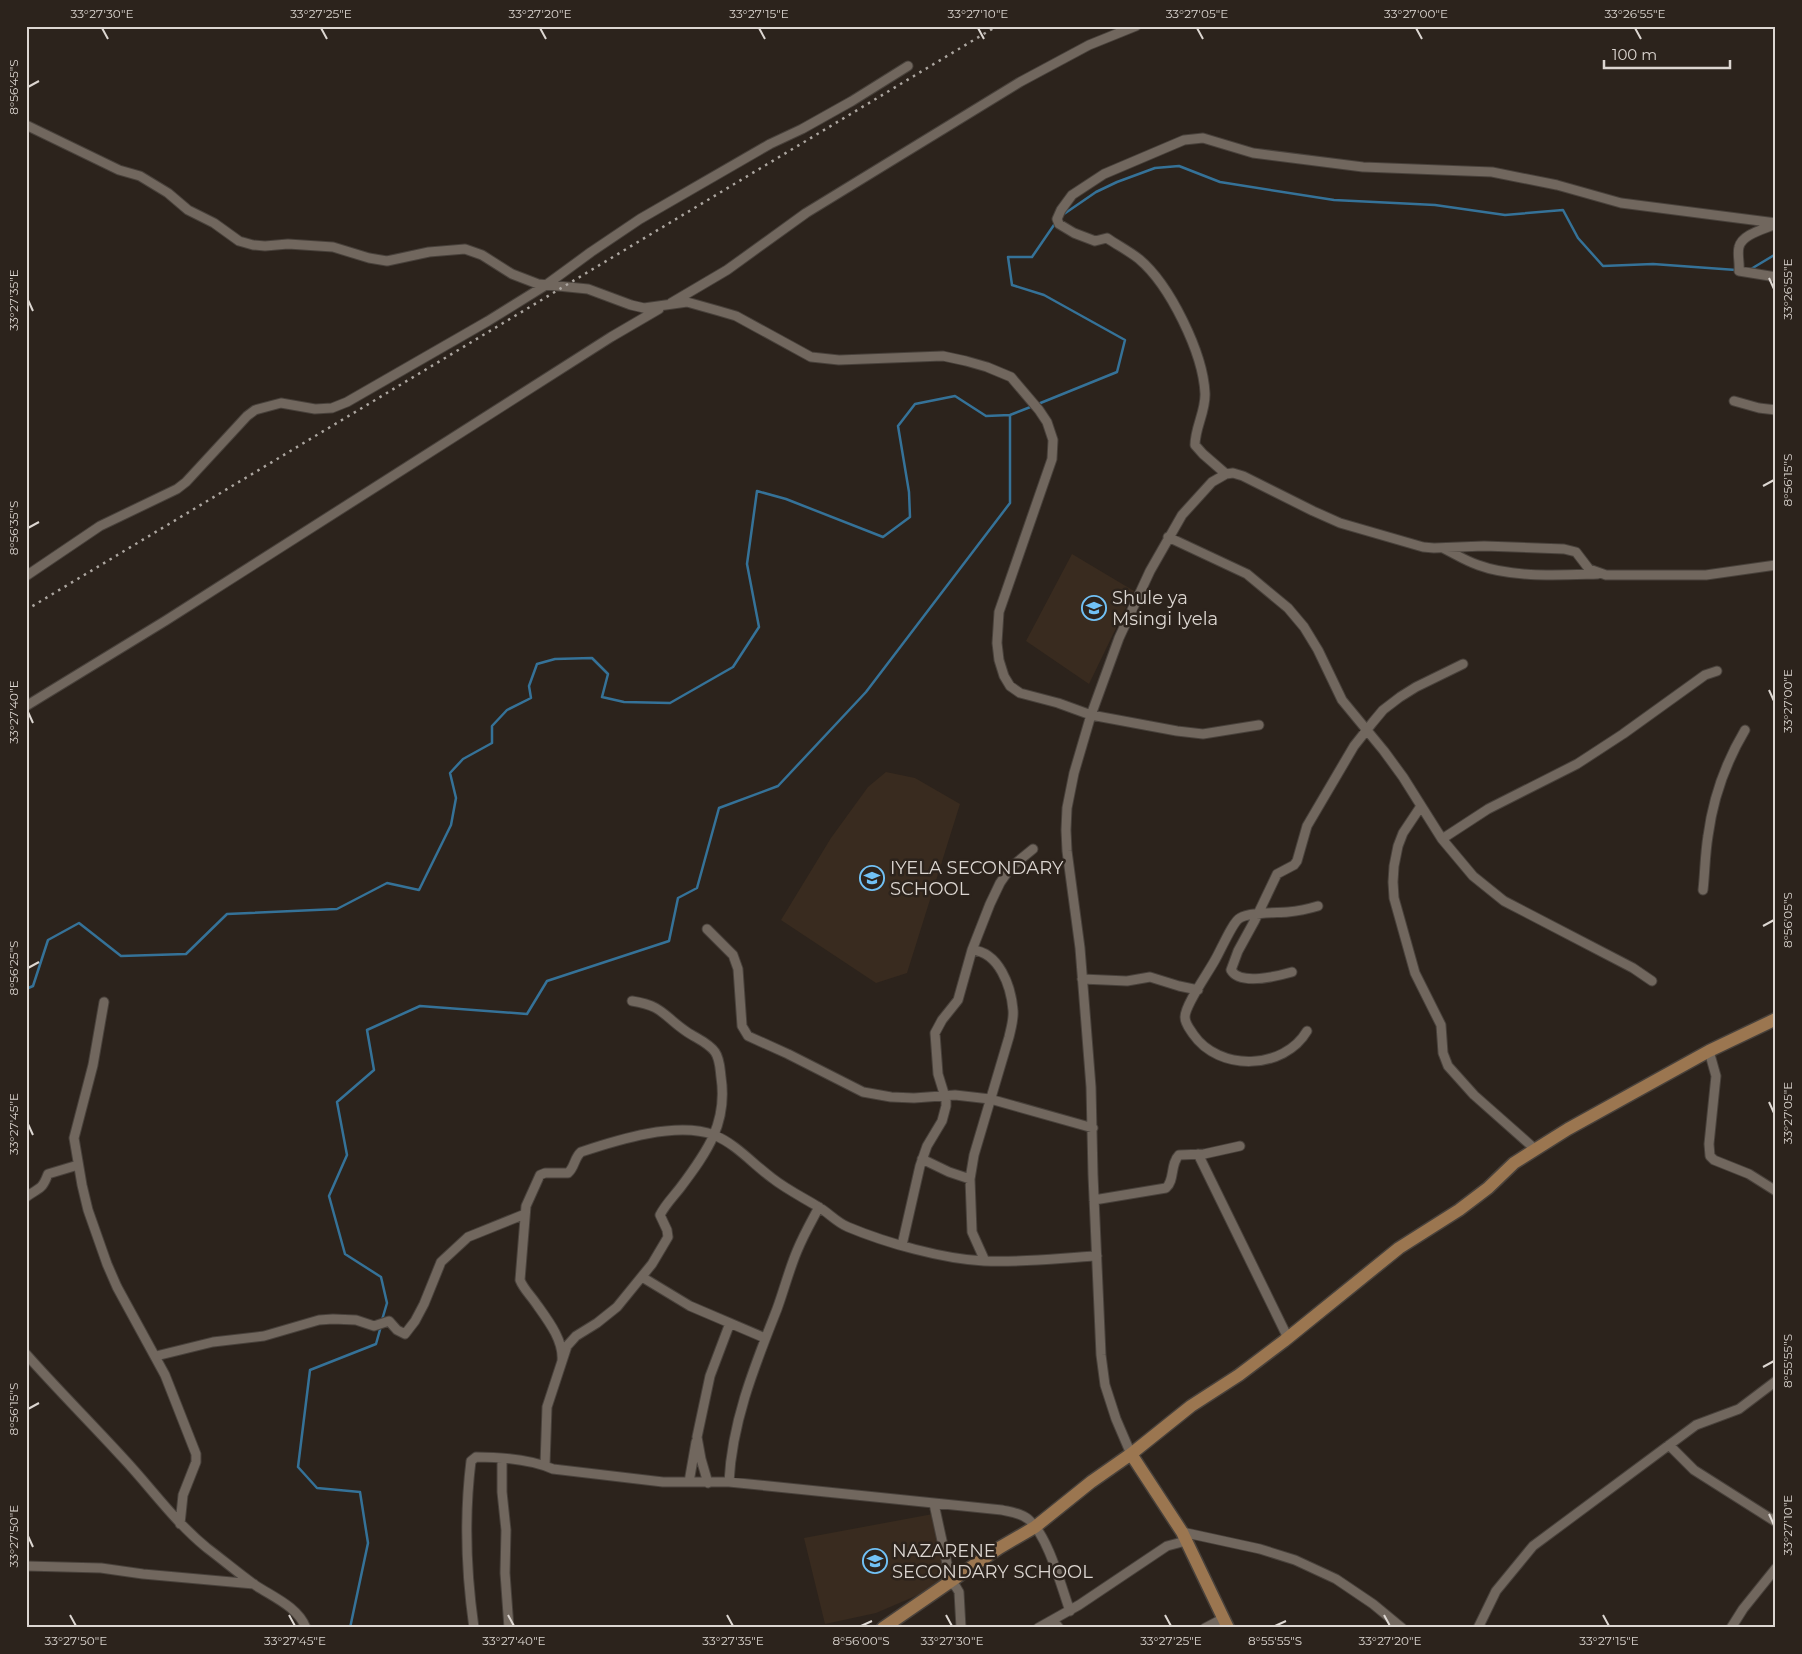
<svg xmlns="http://www.w3.org/2000/svg" width="1802" height="1654" font-family="Montserrat,sans-serif">
	<style>
		.built { fill: #392b1f }
		.lines { fill: none; stroke-linecap: round; stroke-linejoin: round }
		.stream { stroke: #357298; stroke-width: 2.5 }
		.street-casing { stroke: #48413b; stroke-width: 11 }
		.secondary-casing { stroke: #48413b; stroke-width: 15 }
		.street { stroke: #71675e; stroke-width: 9 }
		.secondary { stroke: #9b7650; stroke-width: 12 }
		.rail { stroke: #aca6a0; stroke-width: 2.5; stroke-dasharray: 2.5 5; stroke-linecap: butt }
		.ticks { fill: none; stroke: #dcd6d1; stroke-width: 2 }
		.labels { text-anchor: middle; stroke-width: 5; stroke-linejoin: round; paint-order: stroke }
		.poi-label { font-size: 18px; fill: #dcd6d1; stroke: #2c231c; text-anchor: start }
		.neatline { fill: none; stroke: #dcd6d1; stroke-width: 2 }
		.ticks-label { font-size: 12px; text-anchor: middle; fill: #dcd6d1 }
	</style>
	<rect width="100%" height="100%" fill="#2c231c"/>
	<!-- built -->
	<path class="built" d="M1072 554 1134 591 1089 684 1026 641Z
		M886 772 915 778 960 804 907 973 876 983 781 920 831 838 868 787Z
		M933 1514 946 1583 876 1613 825 1624 804 1538Z"/>
	<g class="lines">
		<!-- stream -->
		<path class="stream" d="M1061 216 1096 192 1117 182 1155 168 1179 166 1220 182 1334 200 1435 205 1505 215 1563 210 1578 238 1603 266 1653 264 1736 270
			M1751 269 1776 254
			M1038 404 1117 372 1125 340 1044 295 1012 285 1008 257H1032L1056 222
			M26 989 33 986 48 940 79 923 121 956 186 954 227 914 337 909 387 883 419 890 451 825 456 798 450 773 463 759 492 743V726L507 710 531 698 529 686 537 664 555 659 592 658 608 674 602 697 624 702 670 703 733 667 759 627 747 564 757 491 786 499 883 537 910 517 909 492 898 426 915 404 955 396 986 416 1010 415 1033 406
			M382 1320 387 1303 381 1277 345 1254 329 1196 347 1155 337 1102 374 1070 367 1030 420 1006 527 1014 547 981 669 941 678 898 697 888 719 808 778 786 866 692 1010 503V415
			M350 1628 368 1543 360 1492 317 1488 298 1467 310 1370 376 1344 381 1326"/>
		<defs>
			<path id="street" d="M26 125 119 170 140 176 168 193 188 210 214 223 239 241 253 245 265 246 288 244 333 247 369 258 387 261 429 252 465 249 482 255 512 274 538 284 588 289 631 305 644 308 687 302 719 311 736 316 811 357 839 360 943 356 966 361 987 367 1011 377 1039 410 1047 422 1053 440 1052 459 999 612 997 643 999 660 1004 676 1010 686 1020 693 1058 703 1091 715 1177 731 1203 734 1259 725
				M1776 224C1765 229 1742 234 1739 247 1737 254 1740 263 1739 271L1776 277
				M671 303 727 270 806 213 1020 82 1089 45 1136 26
				M1734 401 1759 408 1776 410
				M1226 474 1203 454 1195 445C1195 427 1206 411 1205 393 1203 353 1170 285 1139 259 1129 251 1117 245 1107 238L1095 241 1074 233 1059 224 1057 219 1061 210 1072 195 1104 174 1184 140 1203 138 1253 153 1363 167 1492 172 1557 185 1621 203 1776 223
				M1168 537 1247 574 1288 608 1304 627 1318 650 1342 700 1384 751 1403 777 1442 839 1473 876 1504 901 1633 968 1652 981
				M1443 548C1455 554 1466 561 1478 565 1513 578 1560 575 1598 574
				M26 576 100 526 177 489 186 482 247 416 255 410 281 403 315 409 332 408 347 402 488 321 546 285 591 252 640 219 770 144 802 129 852 101 908 66
				M26 706 165 621 611 337 659 309
				M1421 806 1403 833 1398 846 1394 866 1393 882 1394 898 1415 973 1441 1025 1443 1053 1448 1066 1474 1095 1535 1149
				M1442 839 1488 809 1577 764 1623 734 1705 675 1717 671
				M1703 890C1705 872 1705 854 1708 836 1713 798 1726 762 1745 730
				M707 929 733 955 738 969 742 1026 748 1036 788 1054 863 1092 891 1097 914 1098 955 1095 990 1099 1093 1128
				M972 950C999 952 1011 986 1013 1010 1014 1019 1011 1028 1009 1037L974 1155 970 1179 972 1232 985 1261
				M1292 972C1278 976 1240 986 1231 970L1238 951 1255 920 1277 874 1294 865 1297 861 1307 826 1354 746 1373 722 1383 710 1400 697 1416 687 1463 664
				M1082 979 1127 981 1150 977 1179 986 1198 990
				M104 1002 93 1065 74 1138 82 1185 88 1210 107 1264 117 1287 165 1375 196 1454V1462L183 1495 180 1524
				M1307 1031C1284 1070 1219 1072 1193 1034 1190 1029 1185 1024 1185 1017 1185 1005 1208 973 1215 960 1220 952 1233 921 1240 918 1249 912 1276 913 1288 912 1299 911 1308 909 1318 906
				M1709 1051 1716 1076 1709 1144 1710 1156 1714 1160 1749 1174 1776 1191
				M1198 1154 1288 1338
				M922 1159 949 1172 970 1179
				M26 1197C40 1187 42 1190 48 1174L78 1165
				M1094 1200 1166 1188C1175 1180 1170 1164 1179 1155L1204 1154 1240 1146
				M902 1245 920 1166 927 1146 942 1121 946 1106V1100L938 1074 935 1033 942 1020 958 1000 972 950 990 904 1000 883 1011 867 1033 849
				M642 1277 690 1306 765 1338
				M26 1354C58 1390 92 1424 124 1459 152 1489 175 1522 207 1548 223 1560 238 1573 255 1585 273 1597 298 1607 306 1628
				M156 1356 213 1342 264 1336 319 1320 333 1319 356 1320 374 1326 389 1321 397 1330 405 1334 415 1321 424 1304 441 1262 468 1237 525 1214
				M562 1361C564 1340 547 1319 535 1302 530 1295 523 1288 520 1280L526 1206 540 1175 545 1173H568C575 1167 574 1158 581 1152 617 1140 677 1121 714 1135 736 1144 753 1164 772 1178 786 1189 802 1197 817 1206 828 1212 836 1222 848 1227 886 1243 943 1259 984 1261 1021 1263 1060 1258 1097 1256
				M1669 1445 1694 1470 1776 1522
				M1131 1454 1116 1419 1105 1385 1101 1355 1093 1175 1091 1087 1080 948 1067 851 1066 830 1067 808 1074 773 1091 715 1119 638 1150 571 1182 515 1212 482 1226 474 1233 473 1243 476 1313 511 1340 523 1423 547 1434 548 1484 546 1564 549 1576 552 1589 569 1606 575H1706L1776 565
				M502 1459V1492L506 1530 505 1573 509 1628
				M545 1465 547 1407 567 1346 576 1336 597 1323 617 1307 652 1264 668 1237 667 1230 660 1215C665 1205 673 1197 680 1188 707 1152 728 1123 721 1077 720 1069 720 1059 715 1052 709 1043 696 1038 687 1032 663 1016 664 1006 632 1001
				M689 1482 696 1442
				M729 1482C732 1421 755 1365 777 1309 784 1290 789 1270 797 1251 803 1236 811 1222 819 1207
				M708 1483 701 1459 697 1437 710 1376 730 1323
				M934 1504 951 1582 956 1587 959 1592 961 1628
				M1182 1532 1260 1549 1295 1560 1336 1579 1373 1604 1402 1628
				M26 1566 101 1568 143 1574 254 1584
				M1053 1620 1059 1628
				M474 1628C466 1572 464 1517 471 1461L476 1457C501 1457 530 1459 553 1469L663 1482H729L1002 1510C1011 1512 1021 1513 1028 1519 1048 1535 1061 1586 1070 1611
				M1038 1628 1079 1605 1167 1546 1186 1541
				M1205 1628 1224 1618
				M1478 1628 1496 1591 1533 1546 1696 1425 1739 1409 1776 1381
				M1731 1628 1743 1609 1776 1568"/>
			<path id="secondary" d="M1131 1454 1182 1532 1228 1628
				M883 1628 999 1548 1035 1527 1091 1482 1131 1454 1191 1406 1239 1375 1284 1341 1399 1248 1459 1210 1488 1188 1514 1163 1568 1129 1709 1051 1776 1019"/>
		</defs>
		<!-- street casing -->
		<use href="#street" class="street-casing"/>
		<!-- secondary casing -->
		<use href="#secondary" class="secondary-casing"/>
		<!-- street -->
		<use href="#street" class="street"/>
		<!-- secondary -->
		<use href="#secondary" class="secondary"/>
		<!-- rail -->
		<path class="rail" d="M26 610 997 26"/>
	</g>
	<!-- ticks -->
	<path class="ticks" d="M102 28 108 39M321 28 327 39M540 28 546 39M759 28 765 39M978 28 984 39M1197 28 1203 39M1416 28 1422 39M1635 28 1641 39M28 87 39 81M1769 278 1774 289M28 300 33 311M1763 486 1774 480M28 528 39 522M1769 690 1774 701M28 712 33 723M1763 926 1774 920M28 968 39 962M1769 1102 1774 1113M28 1124 33 1135M1763 1367 1774 1361M28 1409 39 1403M1769 1514 1774 1525M28 1536 33 1547M70 1615 76 1626M289 1615 295 1626M508 1615 514 1626M727 1615 733 1626M946 1615 952 1626M1165 1615 1171 1626M1384 1615 1390 1626M1603 1615 1609 1626M861 1626 872 1621M1275 1626 1286 1621"/>
	<!-- icons -->
	<defs>
		<symbol id="school-ring" viewBox="-11 -11 22 22"><circle r="9.5" fill="#2c231c" stroke="#71c1f5" stroke-width="1.5"/><path d="M0-5L7-2L0 1L-7-2ZM-4 1L0 2.5L4 1V4Q0 6-4 4Z" fill="#71c1f5"/></symbol>
	</defs>
	<g fill-rule="evenodd">
		<use href="#school-ring" x="1080" y="594" width="28" height="28"/>
		<use href="#school-ring" x="858" y="864" width="28" height="28"/>
		<use href="#school-ring" x="861" y="1547" width="28" height="28"/>
	</g>
	<g class="labels">
		<!-- poi labels -->
		<g class="poi-label">
			<text x="1112" y="604">Shule ya<tspan x="1112" dy="21">Msingi Iyela</tspan></text>
			<text x="890" y="874">IYELA SECONDARY<tspan x="890" dy="21">SCHOOL</tspan></text>
			<text x="892" y="1557">NAZARENE<tspan x="892" dy="21">SECONDARY SCHOOL</tspan></text>
		</g>
	</g>
	<!-- border -->
	<rect width="1802" height="1654" fill="none" stroke="#2c231c" stroke-width="55"/>
	<!-- scale -->
	<path d="M1604 60v8h126v-8" fill="none" stroke="#dcd6d1" stroke-width="2.5"/>
	<text x="1612" y="60" font-size="15" fill="#dcd6d1" stroke="#2c231c" stroke-width="4" paint-order="stroke">100 m</text>
	<rect x="28" y="28" width="1746" height="1598" class="neatline"/>
	<g class="ticks-label">
		<text x="102" y="18">33°27'30"E</text>
		<text x="321" y="18">33°27'25"E</text>
		<text x="540" y="18">33°27'20"E</text>
		<text x="759" y="18">33°27'15"E</text>
		<text x="978" y="18">33°27'10"E</text>
		<text x="1197" y="18">33°27'05"E</text>
		<text x="1416" y="18">33°27'00"E</text>
		<text x="1635" y="18">33°26'55"E</text>
		<text transform="translate(14 87) rotate(-90)" y="4">8°56'45"S</text>
		<text transform="translate(1788 289) rotate(-90)" y="4">33°26'55"E</text>
		<text transform="translate(14 300) rotate(-90)" y="4">33°27'35"E</text>
		<text transform="translate(1788 480) rotate(-90)" y="4">8°56'15"S</text>
		<text transform="translate(14 528) rotate(-90)" y="4">8°56'35"S</text>
		<text transform="translate(1788 701) rotate(-90)" y="4">33°27'00"E</text>
		<text transform="translate(14 712) rotate(-90)" y="4">33°27'40"E</text>
		<text transform="translate(1788 920) rotate(-90)" y="4">8°56'05"S</text>
		<text transform="translate(14 968) rotate(-90)" y="4">8°56'25"S</text>
		<text transform="translate(1788 1113) rotate(-90)" y="4">33°27'05"E</text>
		<text transform="translate(14 1124) rotate(-90)" y="4">33°27'45"E</text>
		<text transform="translate(1788 1361) rotate(-90)" y="4">8°55'55"S</text>
		<text transform="translate(14 1409) rotate(-90)" y="4">8°56'15"S</text>
		<text transform="translate(1788 1525) rotate(-90)" y="4">33°27'10"E</text>
		<text transform="translate(14 1536) rotate(-90)" y="4">33°27'50"E</text>
		<text x="76" y="1645">33°27'50"E</text>
		<text x="295" y="1645">33°27'45"E</text>
		<text x="514" y="1645">33°27'40"E</text>
		<text x="733" y="1645">33°27'35"E</text>
		<text x="861" y="1645">8°56'00"S</text>
		<text x="952" y="1645">33°27'30"E</text>
		<text x="1171" y="1645">33°27'25"E</text>
		<text x="1275" y="1645">8°55'55"S</text>
		<text x="1390" y="1645">33°27'20"E</text>
		<text x="1609" y="1645">33°27'15"E</text>
	</g>
</svg>
